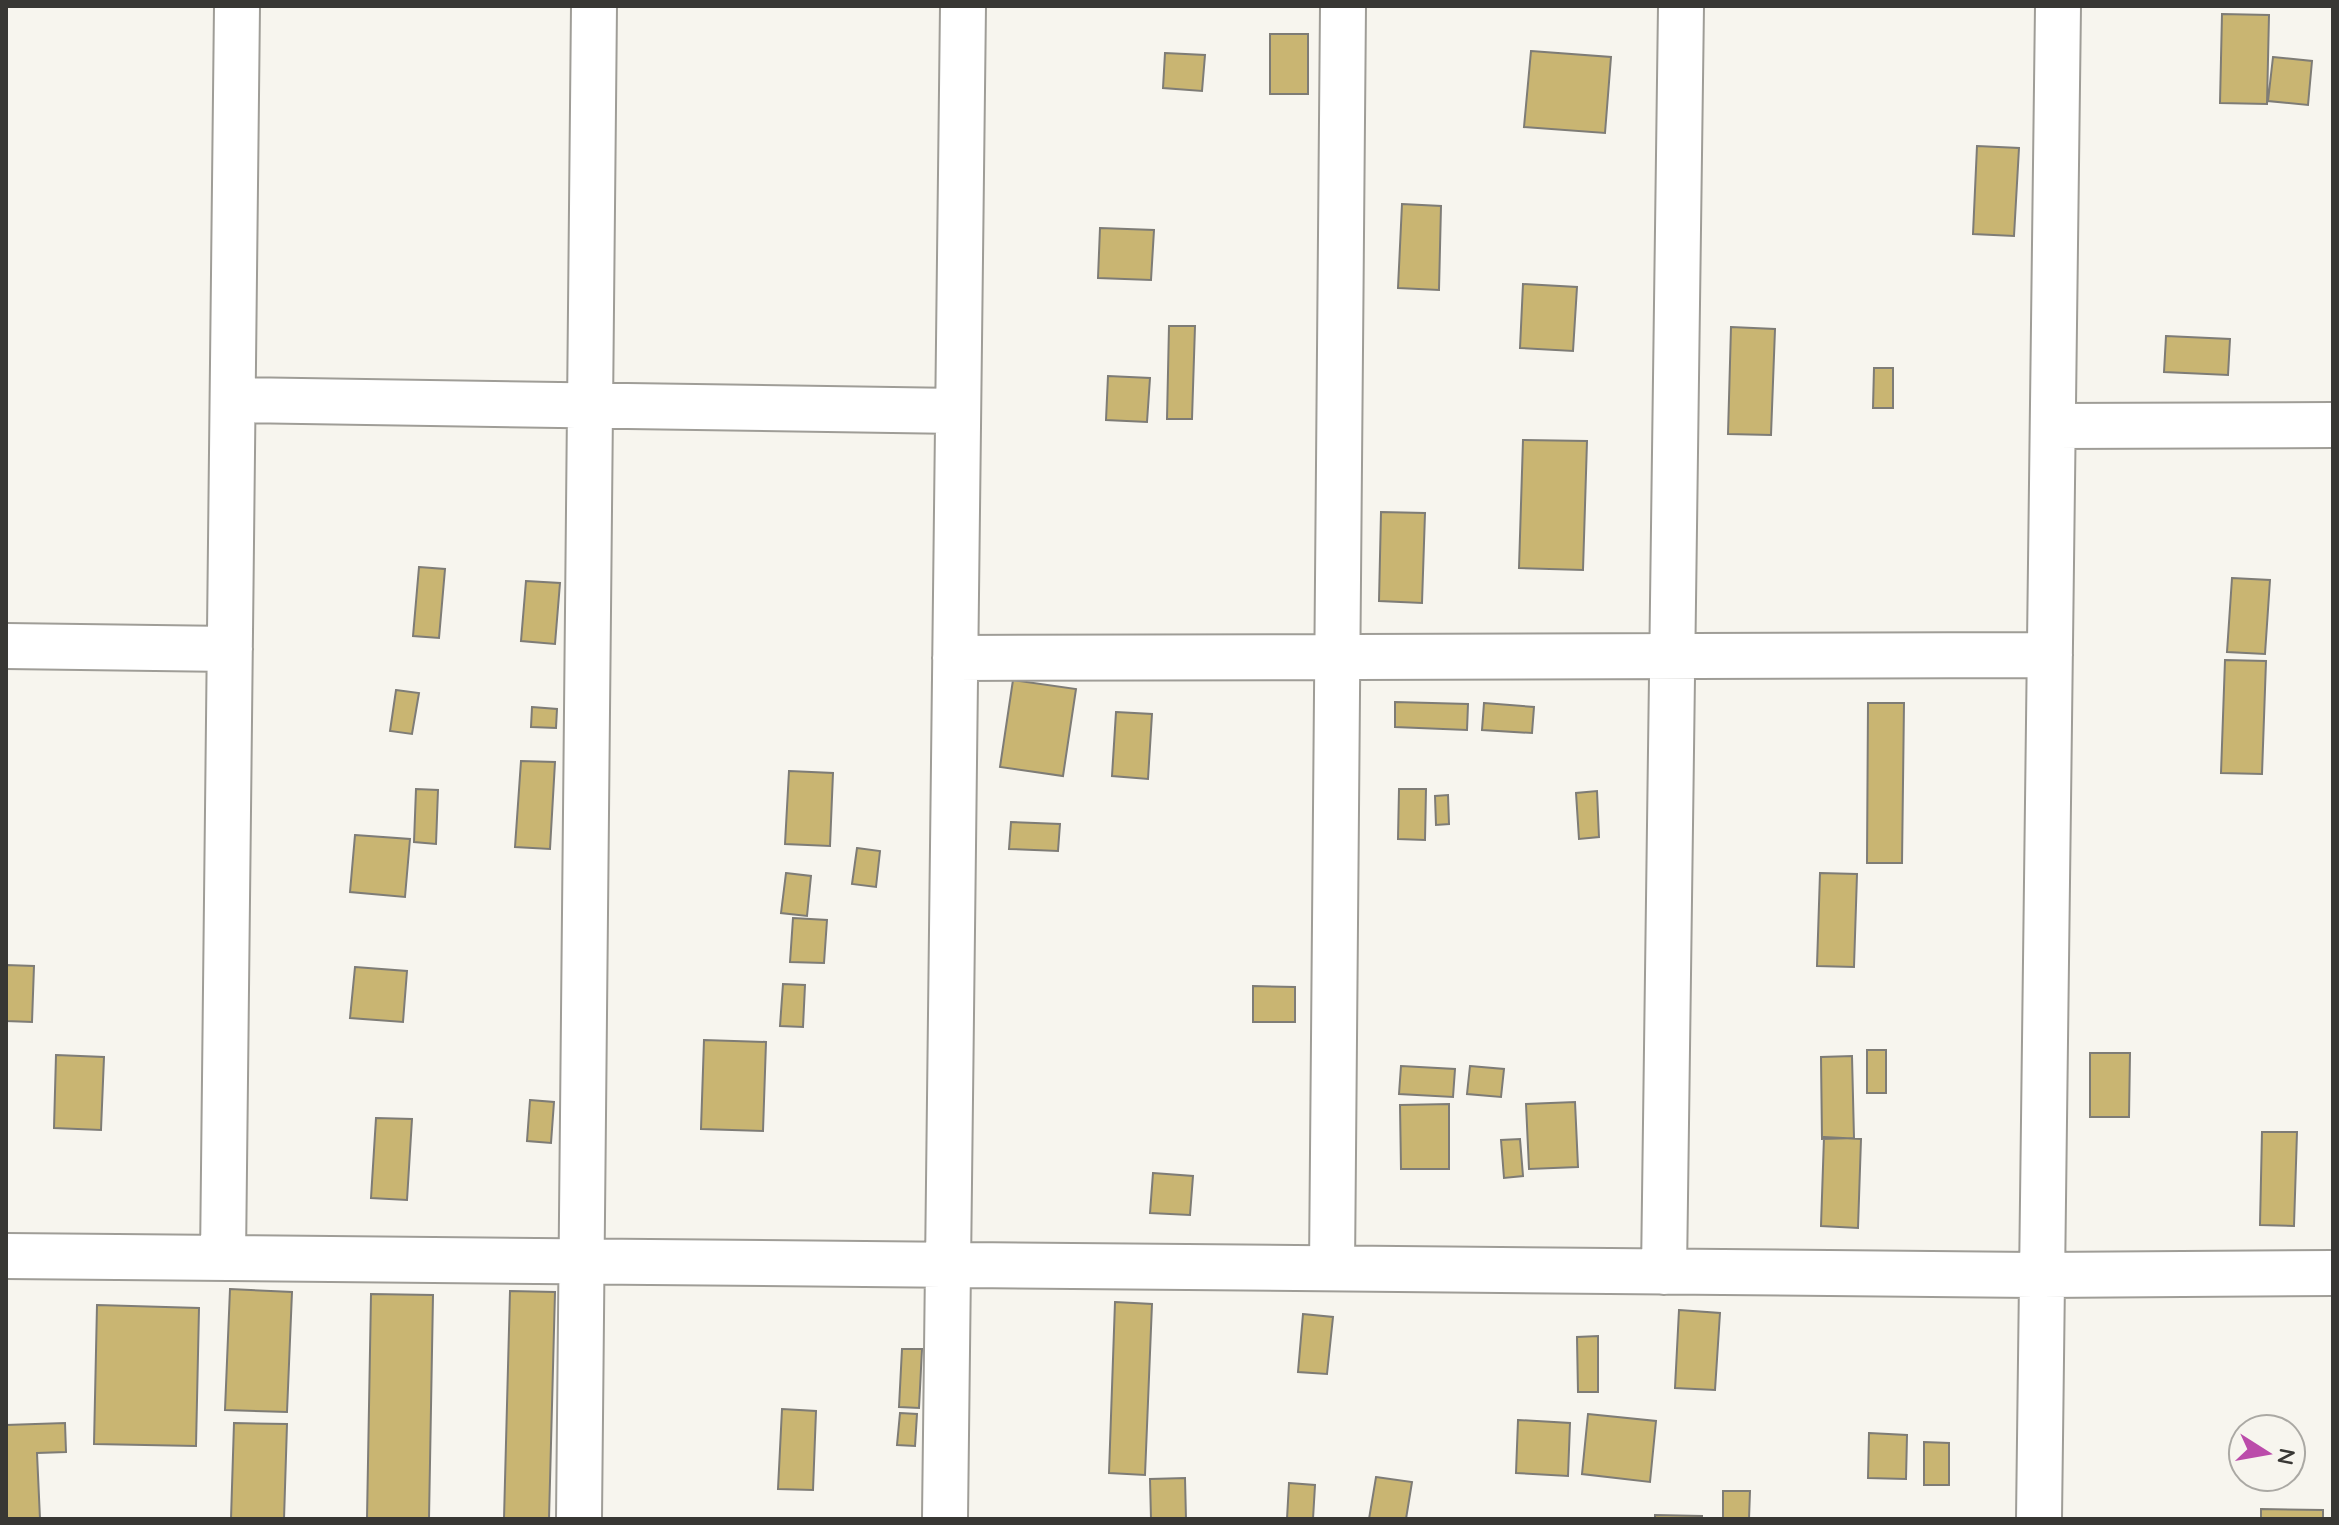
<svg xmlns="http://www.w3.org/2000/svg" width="2339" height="1525" font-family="Quicksand,sans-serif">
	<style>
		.building { fill: #c9b572; stroke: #7e7c76; stroke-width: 2 }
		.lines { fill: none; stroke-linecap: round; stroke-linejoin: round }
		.minor-casing { stroke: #9f9d97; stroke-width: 48 }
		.minor { stroke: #fff; stroke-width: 44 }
	</style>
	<rect width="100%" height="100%" fill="#f7f5ee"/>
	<!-- building -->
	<path class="building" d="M2222 14 2269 15 2267 104 2220 103Z
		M1270 34H1308V94H1270Z
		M1531 51 1611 57 1605 133 1524 127Z
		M1165 53 1205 55 1202 91 1163 88Z
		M2273 57 2312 61 2308 105 2268 101Z
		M1977 146 2019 148 2014 236 1973 234Z
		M1402 204 1441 206 1439 290 1398 288Z
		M1100 228 1154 230 1151 280 1098 278Z
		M1523 284 1577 287 1573 351 1520 348Z
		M1169 326H1195L1192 419H1167Z
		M1731 327 1775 329 1771 435 1728 434Z
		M2166 336 2230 339 2228 375 2164 372Z
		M1874 368H1893V408H1873Z
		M1108 376 1150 378 1147 422 1106 420Z
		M1523 440 1587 441 1583 570 1519 568Z
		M1381 512 1425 513 1422 603 1379 601Z
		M419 567 445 569 439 638 413 636Z
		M2232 578 2270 580 2265 654 2227 652Z
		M526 581 560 583 555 644 521 641Z
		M2225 660 2266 661 2262 774 2221 773Z
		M1013 680 1076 689 1063 776 1000 767Z
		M396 690 419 693 412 734 390 731Z
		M1395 702 1468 704 1467 730 1395 727Z
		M1484 703 1534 707 1532 733 1482 730Z
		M1868 703H1904L1902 863H1867Z
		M532 707 557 709 556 728 531 727Z
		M1116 712 1152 714 1148 779 1112 776Z
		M521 761 555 762 550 849 515 847Z
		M789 771 833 773 830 846 785 844Z
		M416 789 438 790 436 844 414 842Z
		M1399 789H1426L1425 840 1398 839Z
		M1597 791 1599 837 1579 839 1576 793Z
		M1448 795 1449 824 1436 825 1435 796Z
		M1011 822 1060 824 1058 851 1009 849Z
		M355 835 410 839 405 897 350 892Z
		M857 848 880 851 876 887 852 884Z
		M786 873 811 876 807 916 781 913Z
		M1820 873 1857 874 1854 967 1817 966Z
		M793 918 827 920 824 963 790 962Z
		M6 965 34 966 32 1022 6 1021Z
		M355 967 407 971 403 1022 350 1018Z
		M783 984 805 985 803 1027 780 1026Z
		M1253 986 1295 987V1022H1253Z
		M704 1040 766 1042 763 1131 701 1129Z
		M1867 1050H1886V1093H1867Z
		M2090 1053H2130L2129 1117H2090Z
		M56 1055 104 1057 101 1130 54 1128Z
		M1852 1056 1854 1138 1822 1139 1821 1057Z
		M1401 1066 1455 1069 1453 1097 1399 1094Z
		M1470 1066 1504 1069 1501 1097 1467 1094Z
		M530 1100 554 1102 551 1143 527 1141Z
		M1575 1102 1578 1167 1529 1169 1526 1104Z
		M1449 1104V1169H1401L1400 1105Z
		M376 1118 412 1119 407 1200 371 1198Z
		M2262 1132H2297L2294 1226 2260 1225Z
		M1824 1137 1861 1139 1858 1228 1821 1226Z
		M1520 1139 1523 1176 1504 1178 1501 1140Z
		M1153 1173 1193 1176 1190 1215 1150 1213Z
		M230 1289 292 1292 287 1412 225 1410Z
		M510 1291 555 1292 549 1519H504Z
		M371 1294 433 1295 429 1519H367Z
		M1115 1302 1152 1304 1145 1475 1109 1473Z
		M97 1305 199 1308 196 1446 94 1444Z
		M1679 1310 1720 1313 1715 1390 1675 1388Z
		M1303 1314 1333 1317 1327 1374 1298 1372Z
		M1598 1336V1392H1578L1577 1337Z
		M902 1349H922L919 1408 899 1407Z
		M782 1409 816 1411 813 1490 778 1489Z
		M900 1413 917 1414 915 1446 897 1445Z
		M1588 1414 1656 1421 1650 1482 1582 1474Z
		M1518 1420 1570 1423 1568 1476 1516 1473Z
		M65 1423 66 1452 37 1453 40 1519H6V1425Z
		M234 1423 287 1424 284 1519H231Z
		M1869 1433 1907 1435 1906 1479 1868 1478Z
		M1924 1442 1949 1443V1485H1924Z
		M1376 1477 1412 1482 1406 1519H1369Z
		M1185 1478 1186 1519H1151L1150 1479Z
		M1289 1483 1315 1485 1313 1519H1287Z
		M1723 1491H1750L1749 1519H1723Z
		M2261 1509 2323 1510V1519H2261Z
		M1655 1515 1702 1516V1519H1655Z"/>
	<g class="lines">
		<defs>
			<path id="minor" d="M233 400 958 411
				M2053 426 2333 425
				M6 646 230 649
				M955 658 2050 655
				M6 1256 2042 1275 2333 1273
				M223 1258 237 6
				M1332 1268 1343 6
				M1664 1272 1681 6
				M579 1519 594 6
				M945 1519 963 6
				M2039 1519 2058 6"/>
		</defs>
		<!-- minor casing -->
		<use href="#minor" class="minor-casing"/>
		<!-- minor -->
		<use href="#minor" class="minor"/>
	</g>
	<!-- border -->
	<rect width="2339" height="1525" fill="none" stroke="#383734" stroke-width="16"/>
	<!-- north arrow -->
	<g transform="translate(2267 1453) rotate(101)"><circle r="38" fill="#f7f5ee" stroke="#aba9a4" stroke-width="2"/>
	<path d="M0-6L14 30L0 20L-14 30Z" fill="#bb4caa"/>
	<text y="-12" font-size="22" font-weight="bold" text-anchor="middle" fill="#383734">N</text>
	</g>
</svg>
